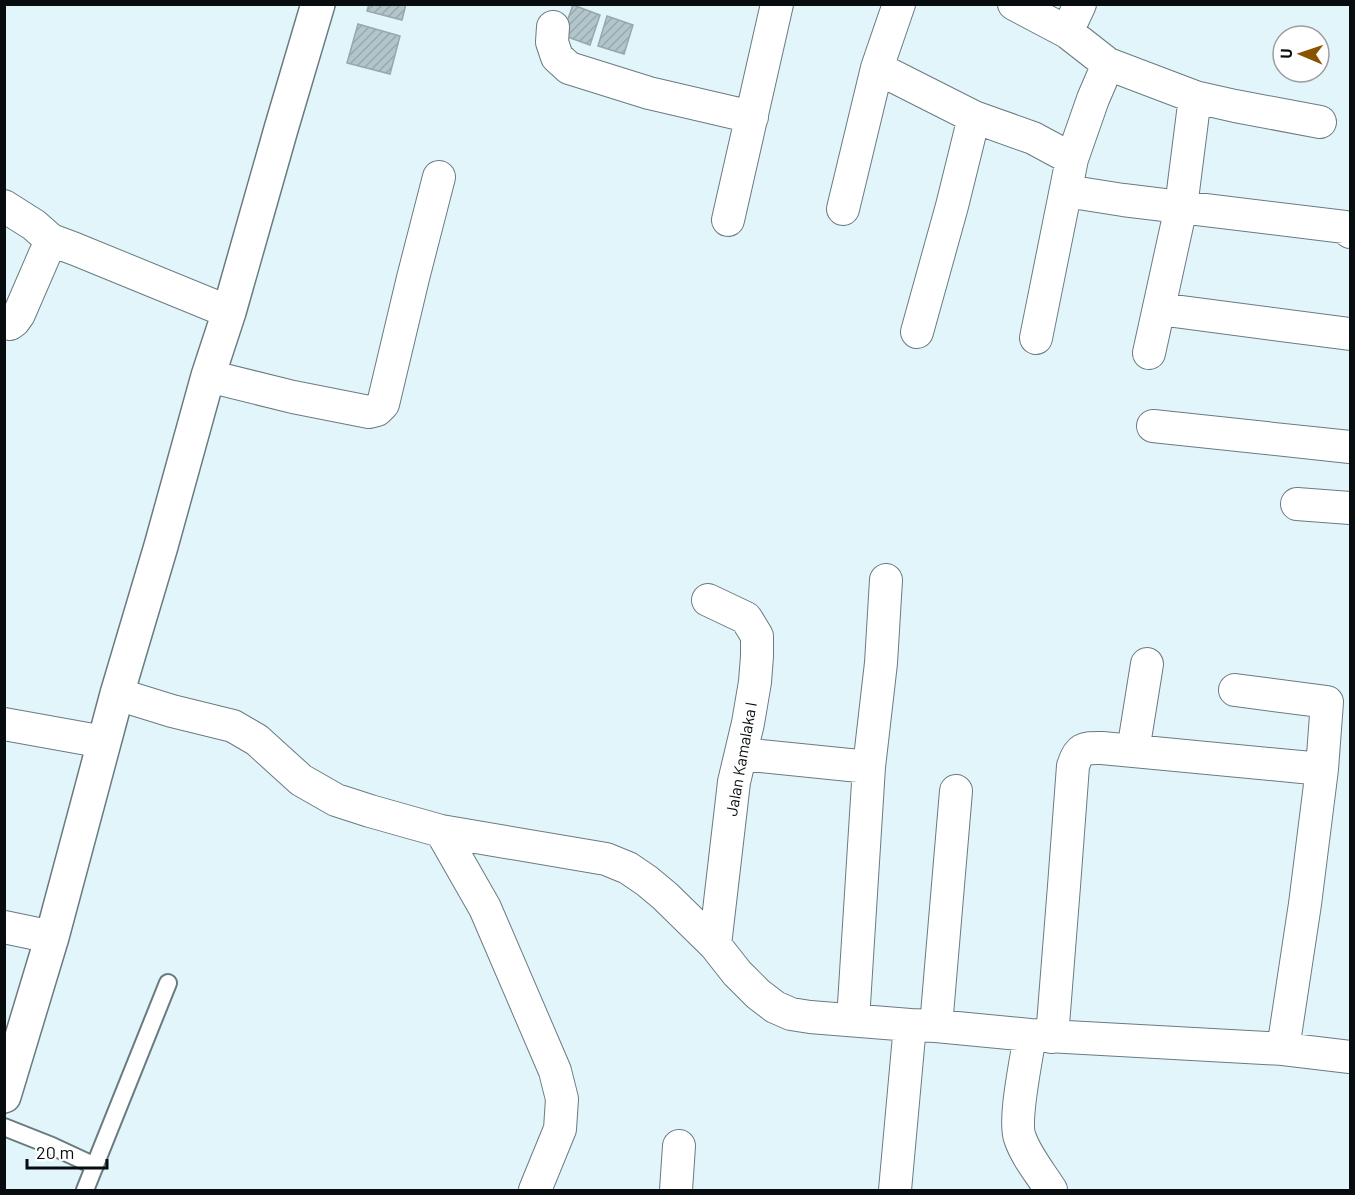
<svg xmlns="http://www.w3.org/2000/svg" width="1355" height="1195" font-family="Barlow,sans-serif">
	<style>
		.building { fill: url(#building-hatch); stroke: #96a8ad; stroke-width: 1.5 }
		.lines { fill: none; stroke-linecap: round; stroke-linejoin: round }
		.lane-casing { stroke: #6a7b80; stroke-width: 20 }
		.street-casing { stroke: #6a7b80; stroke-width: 34 }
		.secondary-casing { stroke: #6a7b80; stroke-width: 36 }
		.lane { stroke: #fff; stroke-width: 16 }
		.street { stroke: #fff; stroke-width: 32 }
		.secondary { stroke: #fff; stroke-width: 33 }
		.labels { text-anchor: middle; stroke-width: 4.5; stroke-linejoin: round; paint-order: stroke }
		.street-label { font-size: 16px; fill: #070d0f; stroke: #fff }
	</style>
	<defs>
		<pattern id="building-hatch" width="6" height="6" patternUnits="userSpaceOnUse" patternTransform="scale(1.5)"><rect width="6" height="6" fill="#b2c5cb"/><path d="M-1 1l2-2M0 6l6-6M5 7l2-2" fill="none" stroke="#98a8ad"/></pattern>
	</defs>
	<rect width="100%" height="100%" fill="#e1f5fb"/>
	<!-- building -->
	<path class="building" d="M369 4H406L402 20 367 11Z
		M573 5 600 15 590 45 562 35Z
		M607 16 633 25 624 54 598 46Z
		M358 24 400 36 390 74 347 63Z"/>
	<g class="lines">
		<defs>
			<path id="lane" d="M4 1127 52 1146 95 1166
				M85 1190 168 983"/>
			<path id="street" d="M1014 4 1067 32 1108 64 1093 99 1072 159 1036 338
				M553 27 552 42 557 57 569 68 649 93 752 117
				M1067 32 1080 4
				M1108 64 1195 97 1235 106 1320 122
				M877 68 974 117 1033 138 1072 159
				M1066 191 1123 200 1345 227 1350 232
				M4 206 34 225 51 240 75 249 229 312
				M843 209 877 68 899 4
				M728 220 777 4
				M1159 309 1350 334
				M4 323 10 324 14 321 19 314 51 240
				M917 332 952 206 974 117
				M1149 353 1181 207 1195 97
				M208 376 293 397 369 412 377 410 383 404 413 278 439 177
				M1153 426 1350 447
				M1297 504 1350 508
				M708 600 746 618 757 636V656L755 682 748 723 734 782 715 945
				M1235 690 1327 702 1322 769
				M117 694 172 711 233 726 257 740 301 780 336 800 370 811 441 831 606 859 628 868 647 881 665 896 715 945 737 973 758 994 775 1007 791 1014 810 1017 910 1025 936 1026 1030 1035 1283 1049 1350 1057
				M4 724 104 742
				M1133 751 1147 664
				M741 754 869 767
				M441 831 485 908 555 1071 562 1099 560 1129 535 1190
				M4 927 52 937
				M853 1020 869 767 881 663 886 580
				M936 1026 956 791
				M1030 1035C1027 1057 1013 1120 1020 1138 1026 1156 1041 1174 1051 1190
				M1052 1037 1064 886 1073 766C1079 747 1084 748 1102 748L1322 769 1305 904 1283 1049
				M676 1190 679 1146
				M895 1190 910 1025"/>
			<path id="secondary" d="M4 1096 52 937 117 694 161 546 208 376 229 312 281 129 318 4"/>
		</defs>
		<!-- lane casing -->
		<use href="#lane" class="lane-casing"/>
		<!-- street casing -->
		<use href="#street" class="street-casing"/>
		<!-- secondary casing -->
		<use href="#secondary" class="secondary-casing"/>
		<!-- lane -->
		<use href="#lane" class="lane"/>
		<!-- street -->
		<use href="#street" class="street"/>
		<!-- secondary -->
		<use href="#secondary" class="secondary"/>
	</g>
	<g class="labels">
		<!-- street labels -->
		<g class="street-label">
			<text transform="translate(741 759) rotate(-80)" y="6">Jalan Kamalaka I</text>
		</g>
	</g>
	<!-- border -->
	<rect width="1355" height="1195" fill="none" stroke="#070d0f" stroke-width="12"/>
	<!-- north arrow -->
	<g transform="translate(1301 54) rotate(272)"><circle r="28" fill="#ffffff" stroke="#9c9e9f" stroke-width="1.5"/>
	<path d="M0-4.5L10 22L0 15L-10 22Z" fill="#895401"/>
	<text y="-9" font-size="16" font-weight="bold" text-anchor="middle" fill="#070d0f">U</text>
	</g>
	<!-- scale -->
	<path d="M27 1159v9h80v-9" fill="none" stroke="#070d0f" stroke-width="3"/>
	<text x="36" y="1159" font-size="18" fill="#070d0f" stroke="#ffffff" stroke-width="4.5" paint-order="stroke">20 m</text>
</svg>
